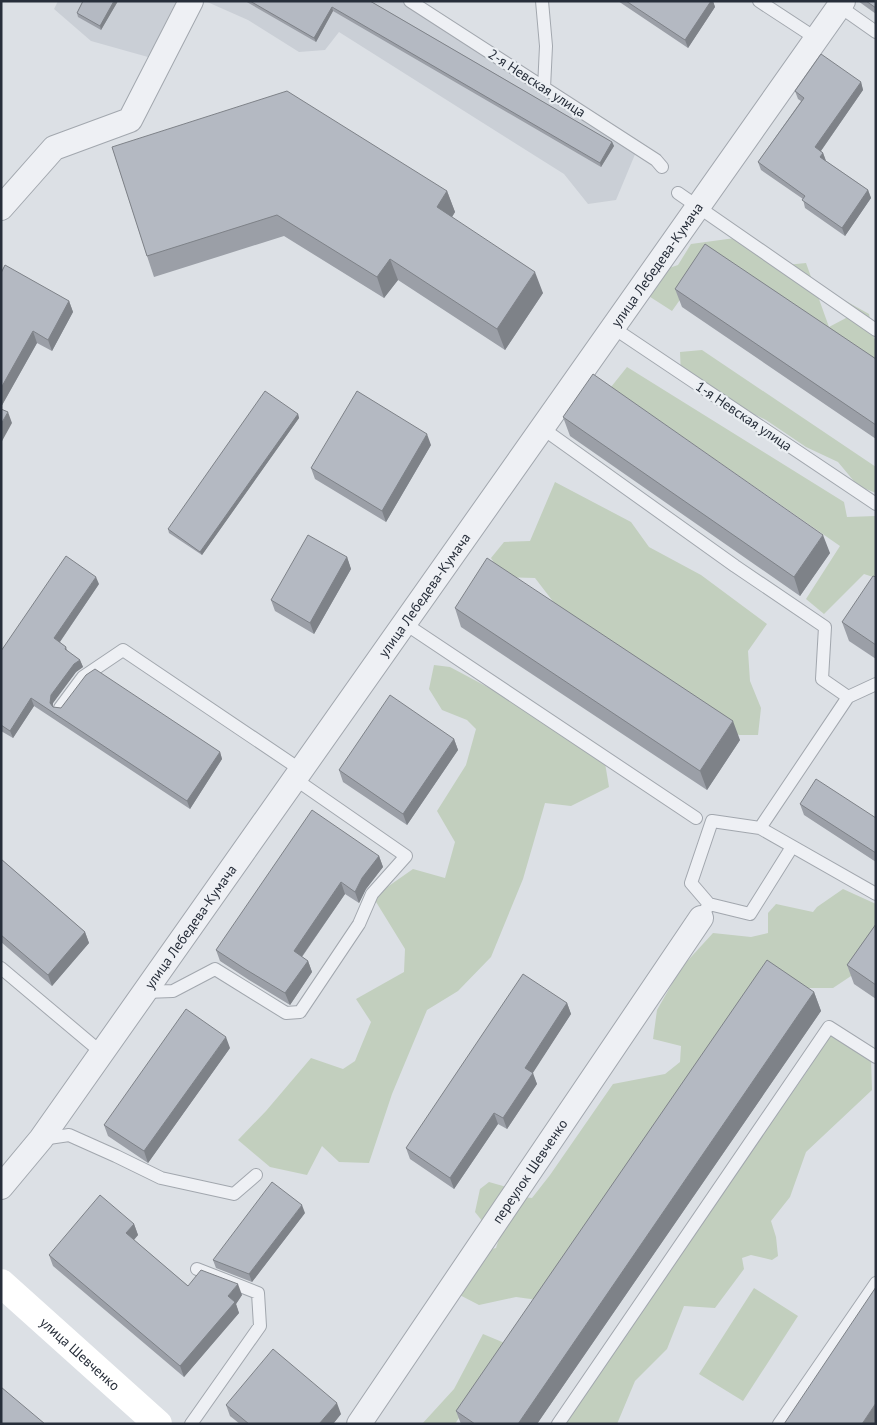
<svg xmlns="http://www.w3.org/2000/svg" width="877" height="1425" font-family="'PT Sans',sans-serif">
	<style>
		.built { fill: #cacfd6 }
		.green { fill: #c2cfbe }
		.lines { fill: none; stroke-linecap: round; stroke-linejoin: round }
		.lane-casing { stroke: #a2a7ae; stroke-width: 14 }
		.street-casing { stroke: #a2a7ae; stroke-width: 26 }
		.lane { stroke: #eef0f4; stroke-width: 12 }
		.street { stroke: #eef0f4; stroke-width: 24 }
		.secondary { stroke: #fff; stroke-width: 28 }
		.wall { fill: #9b9fa7 }
		.shaded-wall { fill: #7e8288 }
		.building { fill: #b4b9c2; stroke: #7e8288 }
		.labels { text-anchor: middle; stroke-width: 4.5; stroke-linejoin: round; paint-order: stroke }
		.street-label { font-size: 14px; fill: #272e3a; stroke: #ebeff3 }
	</style>
	<rect width="100%" height="100%" fill="#dce0e5"/>
	<!-- built -->
	<path class="built" d="M58 1H179L148 57 91 41 54 9Z
		M205 1H401L636 152 616 200 588 204 564 174 339 32 325 50 299 52 248 20Z"/>
	<!-- green -->
	<path class="green" d="M735 238 786 265 806 263 829 327 846 318 844 300 869 314 874 338 876 340V371L711 256 672 311 644 293 666 269 678 265 691 244Z
		M702 350 876 467V493L858 486 838 462 806 447 766 420 703 390 681 375 680 352Z
		M627 367 844 502 847 517 876 516V578L864 574 824 614 806 599 840 546 611 387Z
		M555 482 631 522 649 547 701 575 767 624 748 651 750 681 761 708 758 735H739L565 617 535 578 503 577 491 558 504 542 530 541Z
		M434 665 450 667 540 715 605 763 609 787 571 806 545 803 523 879 491 957 458 991 427 1010 392 1094 369 1163 339 1162 322 1146 307 1175 270 1167 238 1140 266 1111 311 1058 343 1069 355 1061 371 1022 356 999 404 972 405 949 373 897 413 869 445 878 455 842 437 811 466 765 476 729 467 720 442 710 429 689Z
		M843 889 876 904V942L851 976 833 988H796L538 1300 516 1297 479 1305 452 1291 479 1252 496 1248 501 1232 487 1227 475 1212 480 1189 489 1182 514 1189 513 1196 532 1198 550 1175 613 1084 665 1074 680 1062 681 1046 653 1039 657 1010 681 968 713 933 751 937 768 933V913L776 904 813 912 817 907Z
		M829 1027 871 1058 872 1090 806 1152 790 1197 771 1221 776 1237 778 1256 772 1260 751 1255 742 1258 744 1269 715 1308 684 1306 667 1349 635 1381 617 1424H559L808 1070Z
		M754 1288 798 1316 743 1401 699 1374Z
		M483 1334 507 1344 455 1424H422L454 1389Z"/>
	<g class="lines">
		<defs>
			<path id="lane" d="M410 1 656 160 662 167
				M542 1 546 46 544 88
				M759 1 817 39
				M839 6 876 32
				M678 193 876 330
				M612 327 876 504
				M542 428 735 566 825 627 822 679 848 697 876 684
				M404 623 696 818
				M60 708 83 677 123 650 301 770
				M760 828 876 894
				M709 904 750 914 792 847
				M701 918 709 904 691 883 712 821 760 828 848 697
				M1 968 102 1053
				M145 992 173 991 215 969 286 1013 300 1012 359 924 372 894 406 856 295 779
				M42 1139 69 1135 116 1156 161 1178 234 1194 256 1175
				M191 1424 260 1326 258 1293 197 1269
				M558 1424 829 1027 876 1057
				M779 1424 876 1283"/>
			<g id="street">
				<path d="M1 208 54 148 130 120 191 1"/>
				<path id="s1" d="M1 1187 41 1139 843 1"/>
				<path id="s2" d="M359 1424 701 918"/>
			</g>
		</defs>
		<!-- lane casing -->
		<use href="#lane" class="lane-casing"/>
		<!-- street casing -->
		<use href="#street" class="street-casing"/>
		<!-- lane -->
		<use href="#lane" class="lane"/>
		<!-- street -->
		<use href="#street" class="street"/>
		<!-- secondary -->
		<path class="secondary" id="s3" d="M1 1283 158 1424"/>
	</g>
	<!-- wall -->
	<path class="wall" d="M83 1H118L101 30 78 17 77 13Z
		M245 1H370L612 142 614 146 601 167 333 11 316 42Z
		M618 1H713L715 7 688 48Z
		M858 1H876V14Z
		M861 82 863 90 821 151 823 153 826 161 868 190 871 198 845 236 805 208 803 199 761 170 758 162 801 101 798 99 795 91Z
		M112 147 447 191 455 212 452 217 543 293 505 350 398 280 384 298 284 236 154 277 147 256Z
		M1 273 69 301 73 312 52 351 37 343 1 407Z
		M675 289 876 359V439L682 307Z
		M298 414 299 418 202 555 169 533 168 529Z
		M563 417 830 553 800 596 570 436Z
		M431 445 386 522 315 479 311 468Z
		M347 557 351 569 314 634 275 611 271 600Z
		M876 577V659L849 641 842 622Z
		M99 584 60 642 66 647 68 652 80 660 83 667 76 672 53 703V707L220 752 222 759 190 809 34 706 13 738 1 731V651Z
		M455 608 740 740 707 790 461 627Z
		M454 739 458 750 407 825 343 782 339 770Z
		M800 804 876 818V862L804 815Z
		M379 856 383 867 366 889 359 903 345 894 302 957 308 961 312 972 290 1005 249 980 220 961 216 950Z
		M1 859 85 932 89 943 52 986 1 942Z
		M876 924V999L854 984 847 965Z
		M814 992 821 1011 537 1424H461L456 1411Z
		M567 1003 571 1014 532 1073 537 1084 507 1129 498 1124 454 1189 410 1159 406 1148Z
		M230 1048 148 1163 108 1136 104 1125Z
		M305 1213 252 1282 216 1268 213 1260Z
		M134 1224 138 1235 134 1240 188 1286 242 1295 236 1304 239 1313 184 1377 53 1266 49 1255Z
		M226 1405 341 1414 333 1424H240L230 1416Z"/>
	<!-- shaded-wall -->
	<path class="shaded-wall" d="M114 1H118L101 30 100 26Z
		M711 1H713L715 7 688 48 685 40Z
		M332 7 333 11 316 42 314 38Z
		M861 82 863 90 818 155 815 147Z
		M612 142 614 146 601 167 600 163Z
		M823 153 826 161 823 165 820 157Z
		M868 190 871 198 845 236 842 228Z
		M447 191 455 212 445 228 437 207Z
		M390 259 398 280 384 298 377 277Z
		M535 272 543 293 505 350 497 329Z
		M69 301 73 312 52 351 48 340Z
		M33 331 37 343 1 407V388Z
		M8 412 12 423 1 443V424Z
		M298 414 299 418 202 555 200 552Z
		M427 434 431 445 386 522 382 511Z
		M823 535 830 553 800 596 794 577Z
		M347 557 351 569 314 634 310 623Z
		M96 577 99 584 57 646 54 638Z
		M80 660 83 667 76 672 53 703 52 711 50 703 51 695 74 664Z
		M31 698 34 706 13 738 10 731Z
		M733 721 740 740 707 790 700 771Z
		M454 739 458 750 407 825 403 814Z
		M220 752 222 759 190 809 187 801Z
		M379 856 383 867 366 889 359 903 355 892 362 878Z
		M341 882 345 894 298 962 294 951Z
		M85 932 89 943 52 986 48 975Z
		M308 961 312 972 290 1005 285 993Z
		M814 992 821 1011 537 1424H518Z
		M567 1003 571 1014 529 1079 525 1068Z
		M226 1037 230 1048 148 1163 144 1151Z
		M533 1073 537 1084 507 1129 503 1118Z
		M494 1113 498 1124 454 1189 450 1178Z
		M302 1205 305 1213 252 1282 249 1274Z
		M134 1224 138 1235 130 1244 126 1233Z
		M238 1284 242 1295 236 1304 239 1313 184 1377 180 1366 228 1296Z
		M337 1403 341 1414 333 1424H319Z
		M876 1403V1424H862Z"/>
	<!-- building -->
	<path class="building" d="M83 1H114L100 26 77 13Z
		M250 1H370L612 142 600 163 332 7 314 38Z
		M626 1H711L685 40Z
		M866 1H876V8Z
		M821 54 861 82 815 147 823 153 820 157 868 190 842 228 802 200 805 196 758 162 804 98 795 91Z
		M287 91 447 191 437 207 535 272 497 329 390 259 377 277 277 215 147 256 112 147Z
		M705 244 876 359V425L675 289Z
		M5 265 69 301 48 340 33 331 1 388V273Z
		M593 374 823 535 794 577 563 417Z
		M265 391 298 414 200 552 168 529Z
		M357 391 427 434 382 511 311 468Z
		M1 409 8 412 1 424Z
		M308 535 347 557 310 623 271 600Z
		M66 556 96 577 54 638 66 647 65 649 80 660 74 664 51 695 50 703 53 707 61 708 86 675 95 669 220 752 187 801 31 698 10 731 1 725V651Z
		M487 558 733 721 700 771 455 608Z
		M873 576 876 577V645L842 622Z
		M390 695 454 739 403 814 339 770Z
		M816 779 876 818V853L800 804Z
		M312 810 379 856 362 878 355 892 341 882 294 951 308 961 285 993 245 969 216 950Z
		M1 859 85 932 48 975 1 935Z
		M876 924V985L847 965Z
		M767 960 814 992 518 1424H475L456 1411Z
		M523 974 567 1003 525 1068 533 1073 503 1118 494 1113 450 1178 406 1148Z
		M186 1009 226 1037 144 1151 104 1125Z
		M272 1182 302 1205 249 1274 213 1260Z
		M100 1195 134 1224 126 1233 188 1286 201 1270 238 1284 228 1296 235 1302 180 1366 49 1255Z
		M876 1287V1403L862 1424H784Z
		M273 1349 337 1403 319 1424H249L226 1405Z
		M1 1387 45 1424H1Z"/>
	<g class="labels">
		<!-- street labels -->
		<g class="street-label">
			<text transform="translate(537 83) rotate(33)" y="5">2-я Невская улица</text>
			<text dy="5" stroke="none"><textPath href="#s1" startOffset="1132">улица Лебедева-Кумача</textPath></text>
			<text transform="translate(744 416) rotate(34)" y="5">1-я Невская улица</text>
			<text dy="5" stroke="none"><textPath href="#s1" startOffset="728">улица Лебедева-Кумача</textPath></text>
			<text dy="5" stroke="none"><textPath href="#s1" startOffset="322">улица Лебедева-Кумача</textPath></text>
			<text dy="5" stroke="none"><textPath href="#s2" startOffset="305">переулок Шевченко</textPath></text>
			<text dy="5" stroke="none"><textPath href="#s3" startOffset="106">улица Шевченко</textPath></text>
		</g>
	</g>
	<!-- border -->
	<rect width="877" height="1425" fill="none" stroke="#272e3a" stroke-width="5"/>
</svg>
